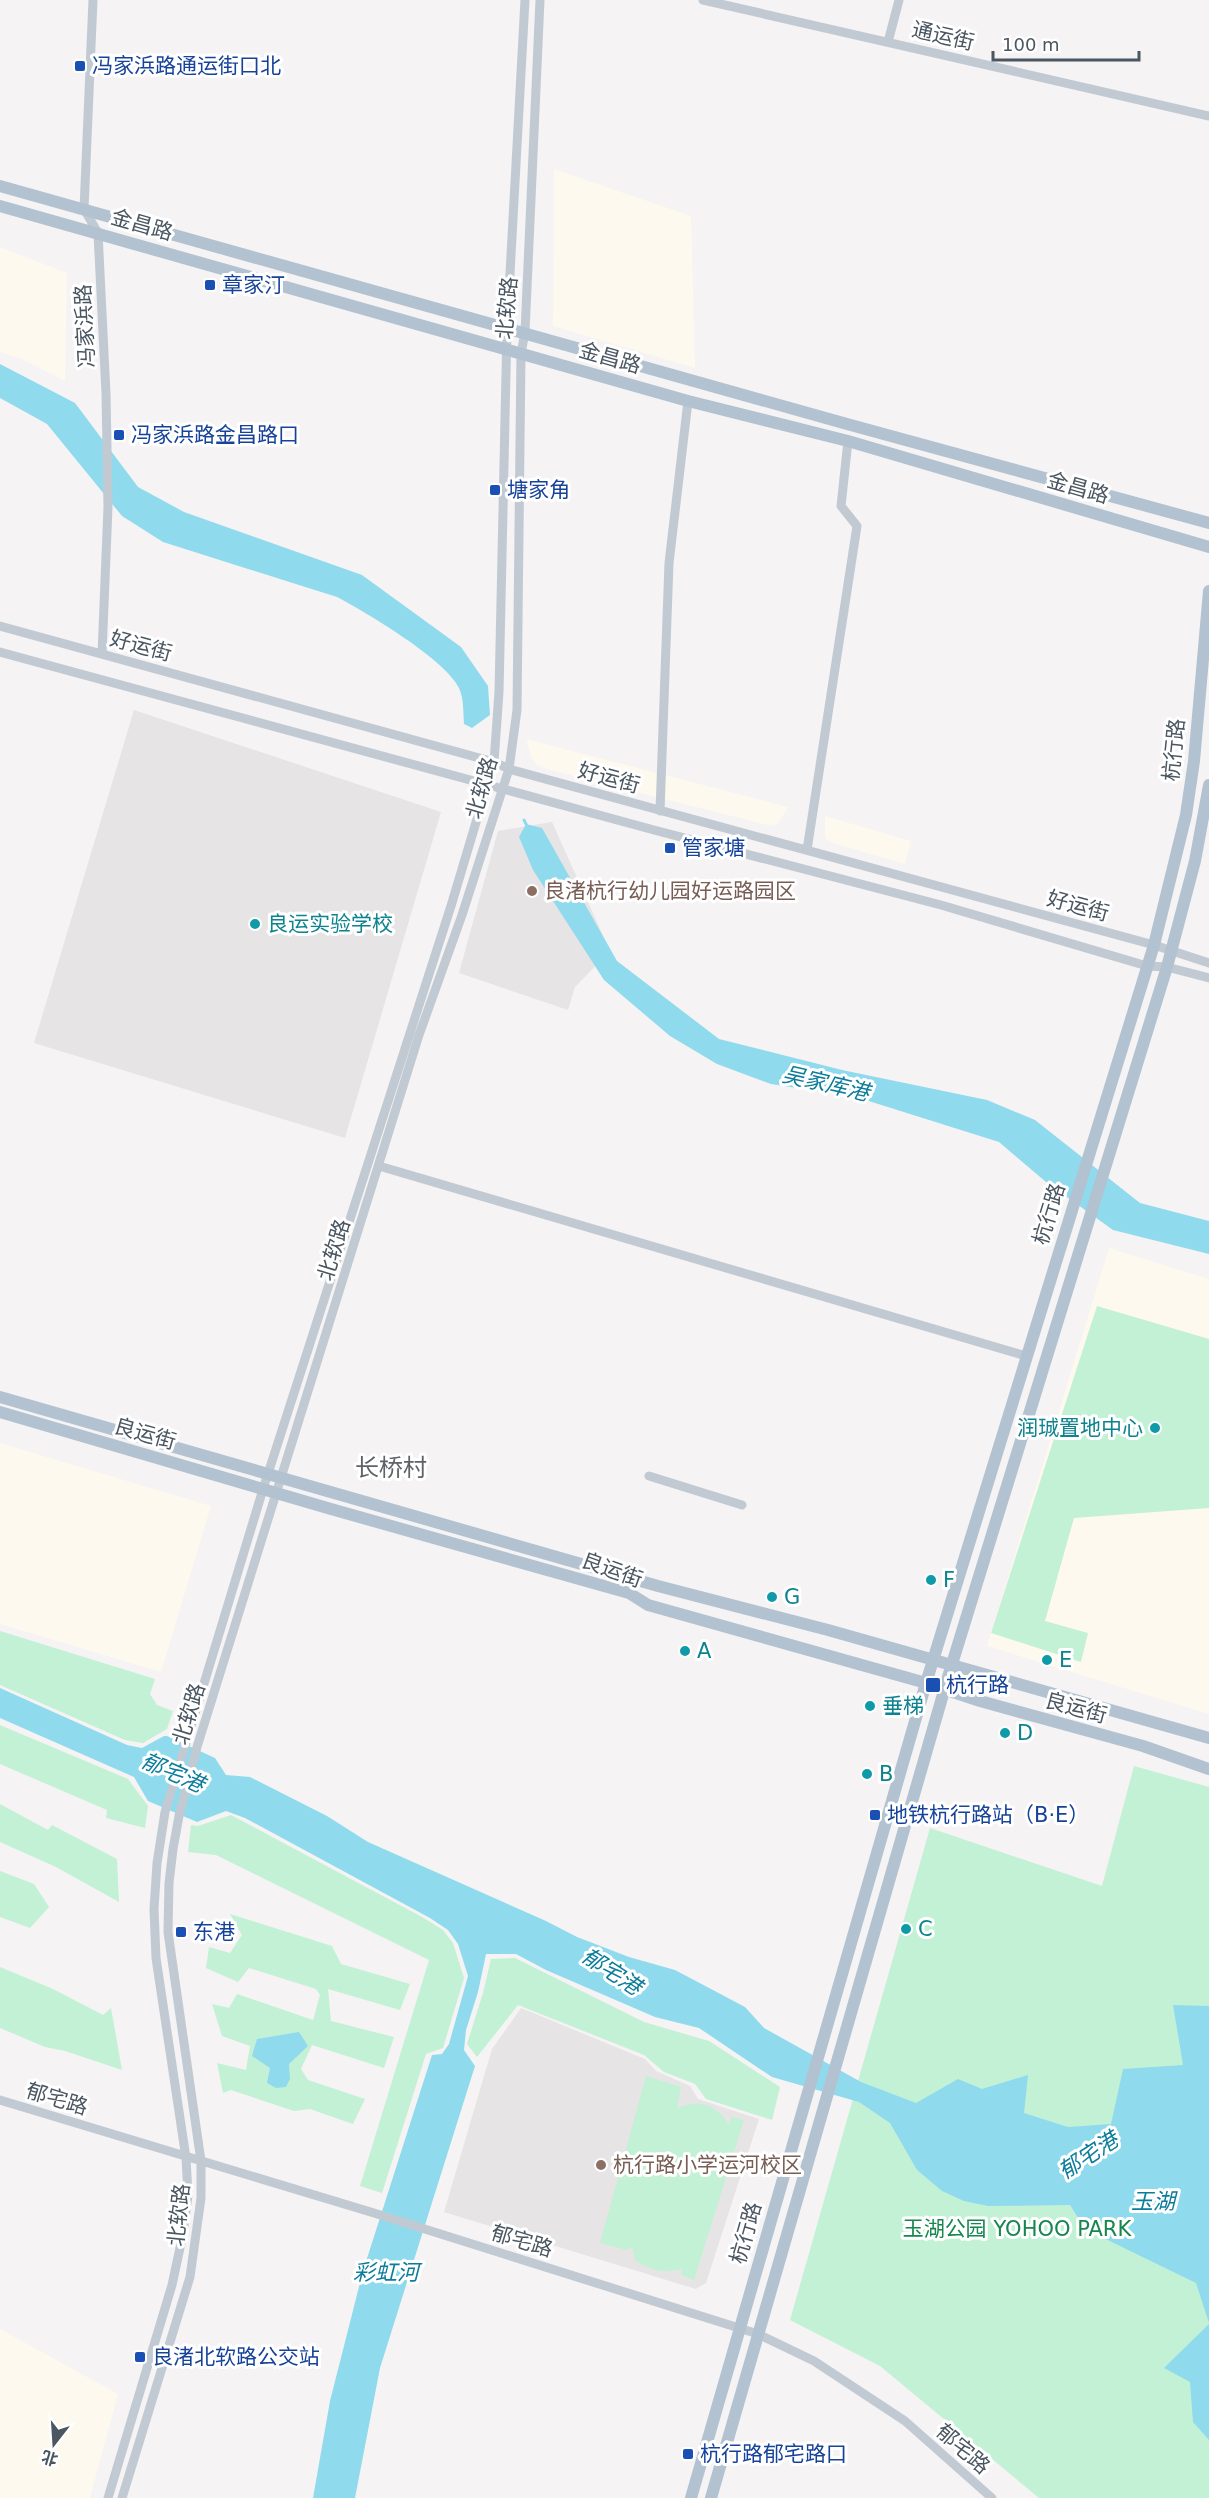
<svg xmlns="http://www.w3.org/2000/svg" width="1209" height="2498" font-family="'DejaVu Sans','Noto Sans SC',sans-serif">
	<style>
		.commercial { fill: #fdf9ef }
		.education { fill: #e6e4e5 }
		.green { fill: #c3f1d5 }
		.water { fill: #90daee }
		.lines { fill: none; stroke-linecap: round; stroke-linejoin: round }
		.stream { stroke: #90daee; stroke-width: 3 }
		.minor { stroke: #c1cad2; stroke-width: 9 }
		.major { stroke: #b3c2d1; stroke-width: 12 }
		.transit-dot { fill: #1a4fb4; stroke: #fff; stroke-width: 2 }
		.education-dot { fill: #8d6e63; stroke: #fff; stroke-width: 2 }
		.culture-dot { fill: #0f9aa8; stroke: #fff; stroke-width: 2 }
		.labels { text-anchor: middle; stroke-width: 6; stroke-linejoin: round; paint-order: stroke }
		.street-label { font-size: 21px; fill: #4a5661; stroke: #fff }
		.transit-label { font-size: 21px; fill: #164399; stroke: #fff; text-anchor: start }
		.education-label { font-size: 21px; fill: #785e54; stroke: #fff; text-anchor: start }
		.culture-label { font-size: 21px; fill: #0d838f; stroke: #fff; text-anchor: start }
		.park-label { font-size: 21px; fill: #17864f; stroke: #fff }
		.water-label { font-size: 22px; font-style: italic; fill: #0c7c9b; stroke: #fff }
		.quarter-label { font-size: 24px; fill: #5f6368; stroke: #fff }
	</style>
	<rect width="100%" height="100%" fill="#f5f3f3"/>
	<!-- commercial -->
	<path class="commercial" d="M554 169 691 216 695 368 553 326Z
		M0 247 67 273 65 381 22 359 0 352Z
		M526 739 788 807 778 824 771 826 547 769 537 765 532 759Z
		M825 816 911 841 905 864 832 843 825 838Z
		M1109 1248 1209 1279V1714L987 1646Z
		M0 1443 211 1506 161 1672 0 1624Z
		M0 2329 118 2394 90 2498H0Z"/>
	<!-- education -->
	<path class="education" d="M134 710 441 812 345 1138 34 1043Z
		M552 822 610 951 575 987 568 1010 459 973 498 831Z
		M521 2008 645 2059 656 2071 690 2086 698 2099 759 2119 706 2283 696 2289 444 2212 492 2049Z"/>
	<!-- green -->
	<path class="green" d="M1097 1306 1209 1339V1508L1074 1518 1045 1621 1088 1633 1081 1662 991 1633Z
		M0 1631 155 1679 150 1694 157 1705 173 1711 167 1729 143 1743 125 1740 0 1685Z
		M0 1725 128 1779 148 1806 145 1828 106 1818 107 1810 0 1764Z
		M1134 1766 1209 1787V2498H1039L880 2366 790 2320 930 1828 1102 1886Z
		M0 1804 48 1830 52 1825 117 1859 119 1902 56 1867 0 1842Z
		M231 1815 422 1917 443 1930 453 1943 464 1978 443 2048 426 2054 382 2193 360 2186 429 1960 216 1855 188 1852 191 1825 198 1826Z
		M0 1871 34 1884 49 1907 30 1928 0 1917Z
		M230 1914 332 1946 341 1964 410 1984 400 2010 328 1989 331 2021 394 2037 384 2068 312 2045 301 2069 308 2080 365 2099 353 2124 310 2109 294 2111 231 2090 223 2093 217 2063 246 2070 250 2046 222 2036 212 2004 229 2008 237 1994 313 2020 320 1995 316 1989 249 1968 238 1982 206 1968 209 1947 230 1953 242 1935Z
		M515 1958 644 2022 709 2041 780 2087 772 2120 706 2099 695 2084 664 2072 644 2055 518 2005 477 2057 467 2044 483 1993 491 1959Z
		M0 1967 53 1989 103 2015 111 2008 122 2070 65 2051 45 2047 0 2028Z
		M646 2076 681 2087 677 2108C701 2099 713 2103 729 2124L732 2117 744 2120 694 2280 681 2275 682 2269C664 2273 650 2271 635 2260L632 2247 627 2250 600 2243Z"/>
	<!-- water -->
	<path class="water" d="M0 364 75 403 138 487 184 512 362 575 461 647 488 686 490 715 472 728 464 724C463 712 464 699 459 688 445 659 367 613 337 597L163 542 122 516 47 424 0 398Z
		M526 824 542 828 617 961 719 1039 842 1070 987 1100 1035 1120 1140 1203 1209 1221V1254L1113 1230 1046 1182 999 1142 856 1097 771 1084 717 1064 670 1036 604 980 533 870 519 837Z
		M0 1688 127 1745 142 1748 164 1736H167L215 1758 226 1775 250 1777 327 1816 368 1842 546 1921 577 1937 629 1957 675 1970 745 2007 764 2028 861 2082 916 2103 958 2079 982 2089 1028 2075 1024 2113 1068 2127 1111 2124 1123 2069 1183 2065 1173 2005 1209 2006V2323L1196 2283 1085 2229 1070 2205 988 2206 964 2201 942 2191 917 2170 890 2123 859 2102 772 2077 699 2028 655 2017 546 1970 516 1954H486L478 1992 466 2030 464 2050 475 2066 380 2368 355 2498H313L330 2401 363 2271 432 2055 442 2054 449 2044 468 1976 458 1944 448 1930 430 1918 245 1818 226 1811 197 1822 148 1801 134 1777 0 1718Z
		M299 2032 308 2046 289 2064 290 2079 286 2087 276 2088 267 2083 270 2068 252 2056 257 2039Z
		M1209 2324V2440L1193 2422 1190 2382 1164 2368Z"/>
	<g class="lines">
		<!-- stream -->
		<path class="stream" d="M524 820 528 828"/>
		<!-- minor -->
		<path class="minor" d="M93 0 84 209 98 233 106 393 108 507 102 654
			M703 0 1209 116
			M888 42 899 0
			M0 626 494 762 509 769 1154 945 1209 963
			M0 652 654 830 941 905 1147 966 1167 967 1209 978
			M660 811 669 563 688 401
			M807 850 857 526 841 506 848 441
			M379 1166 1026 1356
			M649 1476 742 1505
			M0 2100 374 2213 758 2334 814 2361 905 2421 992 2498
			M108 2498 172 2285 183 2234 188 2195 186 2158 156 1958 154 1909 157 1863 165 1812 264 1486 451 906 494 762 499 692 507 328 525 0
			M122 2498 190 2277 201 2198V2161L168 1932 169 1883 173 1849 179 1816 197 1747 419 1035 462 915 509 769 517 710 521 354 525 332 540 0"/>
		<!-- major -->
		<path class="major" d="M0 186 847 424 1209 523
			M0 206 688 401 848 441 1209 547
			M0 1397 658 1586 828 1630 1209 1738
			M0 1412 331 1509 629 1593 648 1605 926 1683 980 1701 1143 1746 1209 1769
			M691 2498 926 1683 1154 945 1186 815 1194 761 1209 591
			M711 2498 948 1677 1167 967 1195 861 1209 785"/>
	</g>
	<!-- markers -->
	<g class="transit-dot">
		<rect x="74" y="60" width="12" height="12" rx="3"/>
		<rect x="204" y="279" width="12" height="12" rx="3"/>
		<rect x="113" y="429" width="12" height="12" rx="3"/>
		<rect x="489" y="484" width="12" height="12" rx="3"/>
		<rect x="664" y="842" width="12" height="12" rx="3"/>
		<rect x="925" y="1677" width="16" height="16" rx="3"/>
		<rect x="869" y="1809" width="12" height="12" rx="3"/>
		<rect x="175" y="1926" width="12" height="12" rx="3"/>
		<rect x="134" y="2351" width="12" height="12" rx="3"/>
		<rect x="682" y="2448" width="12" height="12" rx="3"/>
	</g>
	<g class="education-dot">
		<circle cx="532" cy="891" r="6"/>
		<circle cx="601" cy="2165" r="6"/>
	</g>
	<g class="culture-dot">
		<circle cx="255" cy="924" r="6"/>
		<circle cx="1155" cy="1428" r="6"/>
		<circle cx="931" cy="1580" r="6"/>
		<circle cx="772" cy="1597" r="6"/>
		<circle cx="685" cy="1651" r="6"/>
		<circle cx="1047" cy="1660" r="6"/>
		<circle cx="870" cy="1706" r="6"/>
		<circle cx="1005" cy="1733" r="6"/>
		<circle cx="867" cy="1774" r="6"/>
		<circle cx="906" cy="1929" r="6"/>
	</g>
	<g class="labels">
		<!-- street labels -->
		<g class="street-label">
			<text transform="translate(943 36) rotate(13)" y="7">通运街</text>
			<text transform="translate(142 225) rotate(16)" y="7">金昌路</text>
			<text transform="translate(507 308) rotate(-85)" y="7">北软路</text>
			<text transform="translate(85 326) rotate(-93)" y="7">冯家浜路</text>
			<text transform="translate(610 358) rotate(16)" y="7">金昌路</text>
			<text transform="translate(1078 488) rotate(16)" y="7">金昌路</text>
			<text transform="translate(141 646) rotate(15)" y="7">好运街</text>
			<text transform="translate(1174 750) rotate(-84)" y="7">杭行路</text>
			<text transform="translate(609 778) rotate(15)" y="7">好运街</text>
			<text transform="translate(482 788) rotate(-74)" y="7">北软路</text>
			<text transform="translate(1078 906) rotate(15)" y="7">好运街</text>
			<text transform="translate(1049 1214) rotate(-73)" y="7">杭行路</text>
			<text transform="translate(334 1250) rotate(-73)" y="7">北软路</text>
			<text transform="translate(145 1434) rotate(16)" y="7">良运街</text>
			<text transform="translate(612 1570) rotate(20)" y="7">良运街</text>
			<text transform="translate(1076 1708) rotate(15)" y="7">良运街</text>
			<text transform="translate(189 1714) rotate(-73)" y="7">北软路</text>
			<text transform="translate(57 2099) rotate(17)" y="7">郁宅路</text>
			<text transform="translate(179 2215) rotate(-84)" y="7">北软路</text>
			<text transform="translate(746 2233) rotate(-74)" y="7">杭行路</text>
			<text transform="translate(522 2241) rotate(17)" y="7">郁宅路</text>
			<text transform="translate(963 2449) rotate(41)" y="7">郁宅路</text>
		</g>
		<!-- transit labels -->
		<g class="transit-label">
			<text x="92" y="73">冯家浜路通运街口北</text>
			<text x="222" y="292">章家汀</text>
			<text x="131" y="442">冯家浜路金昌路口</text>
			<text x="507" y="497">塘家角</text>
			<text x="682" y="855">管家塘</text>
			<text x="946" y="1692">杭行路</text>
			<text x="887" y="1822">地铁杭行路站（B·E）</text>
			<text x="193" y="1939">东港</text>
			<text x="152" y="2364">良渚北软路公交站</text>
			<text x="700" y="2461">杭行路郁宅路口</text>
		</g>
		<!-- education labels -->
		<g class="education-label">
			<text x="544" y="898">良渚杭行幼儿园好运路园区</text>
			<text x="613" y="2172">杭行路小学运河校区</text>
		</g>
		<!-- culture labels -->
		<g class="culture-label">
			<text x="267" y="931">良运实验学校</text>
			<text x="1143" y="1435" text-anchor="end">润珹置地中心</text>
			<text x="943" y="1587">F</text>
			<text x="784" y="1604">G</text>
			<text x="697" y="1658">A</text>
			<text x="1059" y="1667">E</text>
			<text x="882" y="1713">垂梯</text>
			<text x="1017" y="1740">D</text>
			<text x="879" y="1781">B</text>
			<text x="918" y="1936">C</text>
		</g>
		<!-- park labels -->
		<g class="park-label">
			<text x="1017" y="2236">玉湖公园 YOHOO PARK</text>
		</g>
		<!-- water labels -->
		<g class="water-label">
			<text transform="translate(826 1083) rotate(13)" y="8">吴家库港</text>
			<text transform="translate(173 1772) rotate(24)" y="8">郁宅港</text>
			<text transform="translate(612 1971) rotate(33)" y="8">郁宅港</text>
			<text transform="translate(1088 2155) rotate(-33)" y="8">郁宅港</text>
			<text x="1153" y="2209">玉湖</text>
			<text x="386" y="2280">彩虹河</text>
		</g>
		<!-- quarter labels -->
		<g class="quarter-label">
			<text x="391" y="1476">长桥村</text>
		</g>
	</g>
	<!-- north arrow -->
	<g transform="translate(54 2444) rotate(197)" stroke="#ffffff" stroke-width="4.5" paint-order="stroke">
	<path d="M0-4.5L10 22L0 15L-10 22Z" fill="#4a5661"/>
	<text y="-9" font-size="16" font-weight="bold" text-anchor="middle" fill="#4a5661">北</text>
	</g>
	<!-- scale -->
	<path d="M993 51v9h146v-9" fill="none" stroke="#4a5661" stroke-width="3"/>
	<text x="1002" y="51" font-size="18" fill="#4a5661" stroke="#ffffff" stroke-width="4.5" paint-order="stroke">100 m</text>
</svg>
